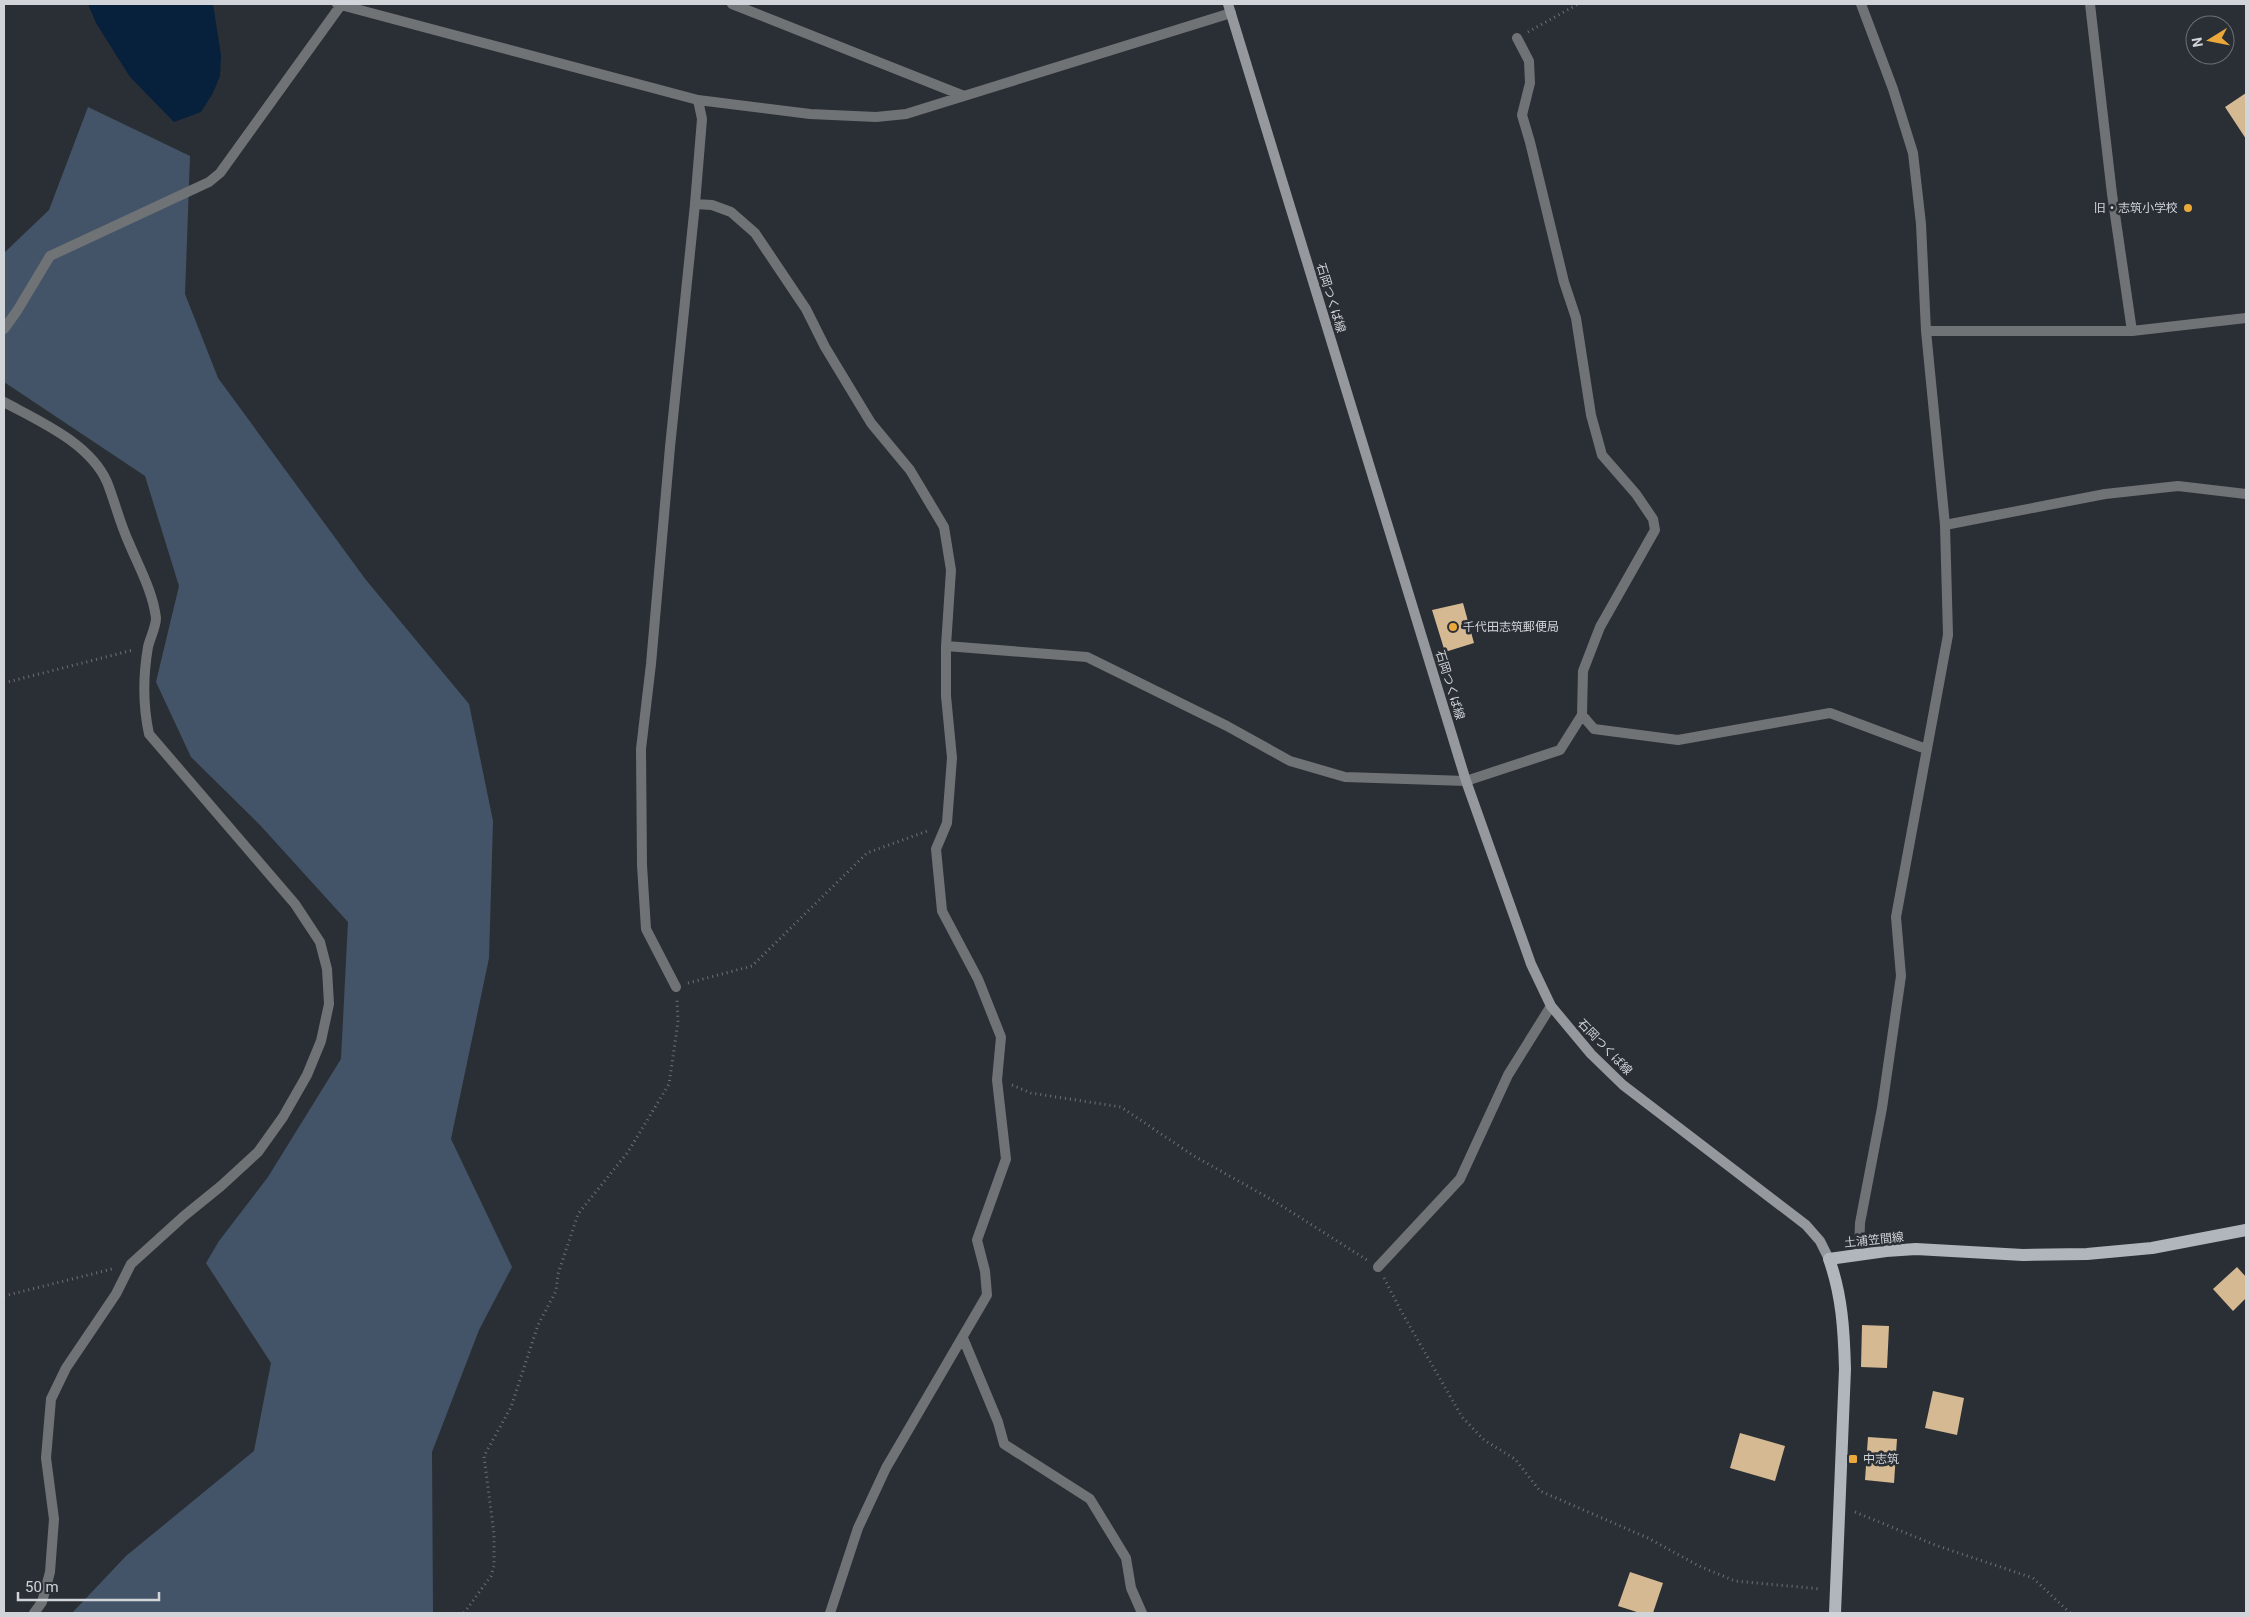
<svg xmlns="http://www.w3.org/2000/svg" width="2250" height="1617" font-family="Roboto,'Noto Sans JP',sans-serif">
	<style>
		.green { fill: #445468 }
		.water { fill: #07203c }
		.building { fill: #d5b992 }
		.lines { fill: none; stroke-linecap: round; stroke-linejoin: round }
		.path { stroke: #6d7177; stroke-width: 3; stroke-dasharray: 1 4; stroke-linecap: butt }
		.lane { stroke: #707376; stroke-width: 10 }
		.street { stroke: #707376; stroke-width: 10 }
		.secondary { stroke: #95999e; stroke-width: 10 }
		.primary { stroke: #b1b6bd; stroke-width: 12 }
		.poi-dot { fill: #eca93b; stroke: #2a2f35; stroke-width: 2 }
		.labels { text-anchor: middle; stroke-width: 5; stroke-linejoin: round; paint-order: stroke }
		.poi-label { font-size: 12px; fill: #d1d4d8; stroke: #2a2f35; text-anchor: start }
		.street-label { font-size: 12px; fill: #d1d4d8; stroke: #2a2f35 }
	</style>
	<rect width="100%" height="100%" fill="#2a2f35"/>
	<!-- green -->
	<path class="green" d="M88 107 190 156 185 294 218 378 366 580 469 704 493 821 489 958 451 1139 512 1267 479 1330 432 1452 433 1613H72L126 1556 254 1451 271 1363 206 1263 219 1241 268 1177 341 1059 348 922 260 825 191 757 156 682 179 586 145 476 4 382V253L49 210Z"/>
	<!-- water -->
	<path class="water" d="M88 4H213L221 55 220 76 213 93 201 112 174 122 130 77 96 23Z"/>
	<!-- building -->
	<path class="building" d="M2246 93V139L2225 107Z
		M1463 603 1474 643 1445 652 1432 610Z
		M2237 1267 2246 1277V1298L2233 1311 2213 1289Z
		M1862 1325 1889 1326 1887 1368 1861 1367Z
		M1933 1391 1964 1398 1957 1435 1925 1428Z
		M1740 1433 1785 1446 1775 1481 1730 1468Z
		M1868 1437 1897 1439 1894 1483 1865 1480Z
		M1630 1572 1663 1583 1653 1613H1640L1618 1606Z"/>
	<g class="lines">
		<!-- path -->
		<path class="path" d="M1528 32 1578 4
			M4 683 133 650
			M688 983 752 966 867 853 930 830
			M1012 1085 1031 1093 1121 1107 1194 1156 1274 1201 1367 1260
			M1384 1278 1401 1311 1462 1417 1484 1440 1515 1459 1540 1491 1648 1538 1699 1566 1735 1581 1821 1589
			M4 1296 112 1269
			M1855 1512 1935 1545 2033 1578 2070 1613
			M464 1613 491 1576 494 1566V1534L484 1456 511 1407 538 1325 556 1291 558 1274 578 1214 628 1152 669 1084 678 1022 677 1000"/>
		<!-- lane -->
		<path class="lane" d="M676 987 646 929 642 865 641 749 651 664 670 447 695 204"/>
		<!-- street -->
		<path class="street" d="M337 4 698 100 810 114 876 117 906 114 1231 13
			M732 4 964 96
			M2090 4 2112 194 2132 331
			M698 100 702 119 695 204 712 205 731 212 755 233 806 309 825 347 871 423 910 470 944 527 951 570 946 646V696L952 758 947 823 936 849 942 911 978 979 1001 1037 997 1080 1006 1159 977 1240 985 1271 987 1295 886 1468 858 1528 830 1613
			M4 329 17 311 50 256 209 182 220 173 341 5
			M1926 331H2132L2246 318
			M4 402C39 421 90 443 107 482 115 502 120 524 129 543 139 567 153 592 156 618 156 627 150 638 148 647 143 676 143 706 149 734L295 904 320 942 327 969 329 1004 321 1041 307 1075 283 1117 258 1152 221 1186 184 1216 131 1264 116 1294 66 1368 51 1399 46 1458 54 1519 50 1572 42 1602 34 1613
			M1945 525 2105 494 2178 486 2246 494
			M946 646 1087 657 1227 726 1290 761 1345 777 1466 781 1560 750 1582 715 1583 671 1600 627 1655 530 1653 519 1636 494 1602 455 1591 415 1576 318 1564 282 1530 142 1522 115 1530 83 1529 61 1517 38
			M1582 715 1594 729 1678 740 1830 713 1926 749
			M1859 1254 1860 1223 1882 1108 1901 976 1896 917 1948 635 1945 525 1926 331 1921 224 1913 153 1893 89 1861 4
			M1378 1267 1460 1179 1508 1075 1551 1006
			M963 1338 998 1422 1004 1444 1090 1499 1126 1558 1131 1588 1142 1613"/>
		<!-- secondary -->
		<path class="secondary" d="M1228 4 1466 781 1531 964 1551 1006 1591 1054 1623 1085 1806 1225 1820 1241 1829 1259"/>
		<!-- primary -->
		<path class="primary" d="M1835 1613 1845 1369C1844 1331 1842 1295 1829 1259L1886 1251 1916 1249 2023 1255 2087 1254 2152 1248 2246 1230"/>
	</g>
	<!-- markers -->
	<g class="poi-dot">
		<circle cx="2188" cy="208" r="5"/>
		<circle cx="1453" cy="627" r="5"/>
		<rect x="1848" y="1454" width="10" height="10" rx="2.5"/>
	</g>
	<g class="labels">
		<!-- poi labels -->
		<g class="poi-label">
			<text x="2178" y="212" text-anchor="end">旧・志筑小学校</text>
			<text x="1463" y="631">千代田志筑郵便局</text>
			<text x="1863" y="1463">中志筑</text>
		</g>
		<!-- street labels -->
		<g class="street-label">
			<text transform="translate(1331 298) rotate(73)" y="4">石岡つくば線</text>
			<text transform="translate(1450 685) rotate(73)" y="4">石岡つくば線</text>
			<text transform="translate(1605 1047) rotate(46)" y="4">石岡つくば線</text>
			<text transform="translate(1874 1240) rotate(-6)" y="4">土浦笠間線</text>
		</g>
	</g>
	<!-- border -->
	<rect width="2250" height="1617" fill="none" stroke="#d1d4d8" stroke-width="10"/>
	<!-- north arrow -->
	<g transform="translate(2210 40) rotate(260)"><circle r="24" fill="#2a2f35" stroke="#6d7176"/>
	<path d="M0-4L9 19L0 12L-9 19Z" fill="#eca93b"/>
	<text y="-8" font-size="14" font-weight="bold" text-anchor="middle" fill="#d1d4d8">N</text>
	</g>
	<!-- scale -->
	<path d="M18 1592v8h141v-8" fill="none" stroke="#d1d4d8" stroke-width="2.5"/>
	<text x="25" y="1592" font-size="15" fill="#d1d4d8" stroke="#2a2f35" stroke-width="4" paint-order="stroke">50 m</text>
</svg>
